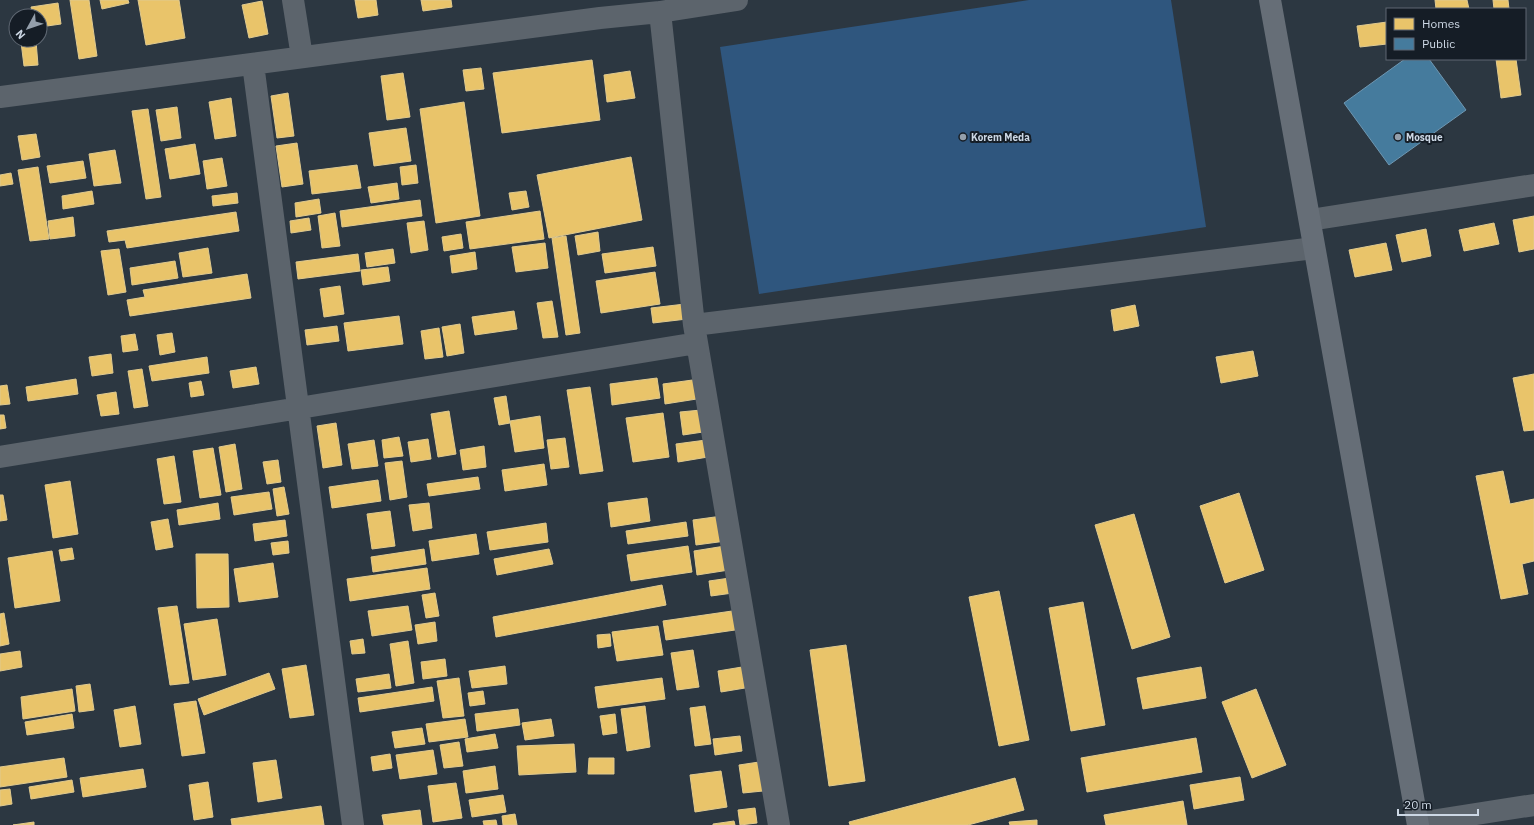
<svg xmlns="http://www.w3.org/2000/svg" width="1534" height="825" font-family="'IBM Plex Sans',sans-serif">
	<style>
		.green { fill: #2f567e }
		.homes { fill: #e9c46a; stroke: #e0ca8f }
		.public { fill: #457b9d; stroke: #6e97b2 }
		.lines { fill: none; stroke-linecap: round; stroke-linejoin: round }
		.street { stroke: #5c646c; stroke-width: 22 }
		.secondary { stroke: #666e77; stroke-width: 22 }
		.poi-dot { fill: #949fab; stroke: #151d26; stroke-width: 1.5 }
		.labels { text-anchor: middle; stroke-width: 4; stroke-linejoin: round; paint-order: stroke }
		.poi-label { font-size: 10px; font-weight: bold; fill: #ccd7e4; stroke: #151d26; text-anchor: start }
	</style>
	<rect width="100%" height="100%" fill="#2c3741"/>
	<!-- green -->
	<path class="green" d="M1029 0H1171L1206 227 759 294 720 47Z"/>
	<!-- homes -->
	<path class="homes" d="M70 0H89L97 56 79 59Z
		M100 0H128L129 3 102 9Z
		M138 0H179L185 38 146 45Z
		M355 0H376L378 15 358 18Z
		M421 0H451L452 7 423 11Z
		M1435 0H1467L1469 9H1436Z
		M1493 0H1508L1509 9H1494Z
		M262 1 268 34 249 38 242 5Z
		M58 3 61 24 40 27V16H33L31 7Z
		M1387 22V44L1360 47 1357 26Z
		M36 41 38 65 24 66 21 42Z
		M1496 59H1516L1521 95 1501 98Z
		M592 60 600 120 502 133 493 73Z
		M481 68 484 89 466 91 463 70Z
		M630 71 635 98 607 102 604 75Z
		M403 73 410 117 387 120 381 76Z
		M288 93 294 136 277 138 271 96Z
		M231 98 236 136 215 139 209 102Z
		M464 102 480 216 436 223 420 109Z
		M177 107 181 138 161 141 156 110Z
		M148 109 161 197 146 199 132 111Z
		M406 128 411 161 374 166 369 133Z
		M36 134 40 157 22 160 18 136Z
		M297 143 303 184 282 187 276 146Z
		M195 144 200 174 170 179 165 149Z
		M115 150 121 183 94 186 89 154Z
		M631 157 642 220 549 238 537 175Z
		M222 158 227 186 207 189 203 161Z
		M83 161 86 178 50 183 47 166Z
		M357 165 361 188 312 194 309 171Z
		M416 165 418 183 402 185 400 167Z
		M38 167 49 239 30 241 18 170Z
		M11 173 13 184 0 186V175Z
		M397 183 399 199 371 203 368 187Z
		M92 191 94 204 63 209 62 196Z
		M526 191 529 207 512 210 509 193Z
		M237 193 238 203 213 206 212 196Z
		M319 199 321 213 296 217 295 203Z
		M420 200 422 216 342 227 340 211Z
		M540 211 544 239 470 249 466 222Z
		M236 212 239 231 127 248 125 240 109 242 107 231Z
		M335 213 340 246 322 248 318 216Z
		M1534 216V249L1519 252 1513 220Z
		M73 217 75 236 50 239 48 221Z
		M309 218 311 230 291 233 290 221Z
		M424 221 428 250 411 253 407 223Z
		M1494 223 1499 244 1464 251 1459 230Z
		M1426 229 1431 256 1402 262 1396 235Z
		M598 232 600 251 578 255 575 236Z
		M461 234 463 248 444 251 442 237Z
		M566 236 580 333 566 335 552 238Z
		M545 243 548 268 516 272 512 247Z
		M1386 243 1392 270 1355 277 1349 250Z
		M653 247 656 266 605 273 602 254Z
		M208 248 212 273 183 277 179 253Z
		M119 249 126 292 108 295 101 251Z
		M393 249 395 263 367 267 365 253Z
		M475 252 477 269 452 273 450 256Z
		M358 254 360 271 298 279 296 262Z
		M175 261 178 278 132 285 130 268Z
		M388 267 390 281 363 285 361 270Z
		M655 272 660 304 601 313 596 281Z
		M247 274 251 298 130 316 127 300 145 297 143 290Z
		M340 286 344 314 324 317 320 289Z
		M552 301 558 337 543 338 537 303Z
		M685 304 687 319 653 323 651 308Z
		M1135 305 1139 326 1114 331 1111 310Z
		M514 311 517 329 475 335 472 317Z
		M399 316 403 344 348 351 344 323Z
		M460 324 464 353 447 356 442 327Z
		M337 326 339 341 307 345 305 330Z
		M439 328 443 357 425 359 421 331Z
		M172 333 175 352 160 355 157 335Z
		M135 334 138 350 123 352 121 336Z
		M1253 351 1258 376 1221 383 1216 357Z
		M111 354 113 373 92 376 89 357Z
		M207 357 209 373 152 381 149 366Z
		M256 367 259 384 233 388 230 371Z
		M142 369 148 406 134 408 128 371Z
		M1534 374V430L1524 431 1513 378Z
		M657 378 660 398 612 405 610 384Z
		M76 379 78 394 28 401 26 387Z
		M700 379 703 398 665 404 663 384Z
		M201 381 204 395 191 397 189 383Z
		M7 385 10 404 0 405V386Z
		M590 387 603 471 580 474 567 390Z
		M116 392 119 414 101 416 97 395Z
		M506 396 510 423 499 425 494 398Z
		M701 410 703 432 683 435 680 412Z
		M449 411 456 454 438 457 431 414Z
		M663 413 669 457 633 462 626 418Z
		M0 415H4L6 428 0 429Z
		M540 416 544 448 515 452 510 421Z
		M336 423 342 465 323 468 317 426Z
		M399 437 403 456 384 458 382 440Z
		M565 438 569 467 551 469 547 440Z
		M428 439 431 459 411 462 408 442Z
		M374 440 378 466 352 469 348 444Z
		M706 440 708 457 678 462 676 444Z
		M235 444 242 489 226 492 219 447Z
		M484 446 486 467 463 470 460 450Z
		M213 448 221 495 200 498 193 451Z
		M174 456 181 502 164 504 157 459Z
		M278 460 281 482 267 484 263 462Z
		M402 461 407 497 390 500 385 463Z
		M544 464 547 485 505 491 502 470Z
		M1503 471 1510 504 1534 499V561L1522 564 1528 594 1501 599 1476 476Z
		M478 477 480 489 429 496 427 484Z
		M378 480 381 501 332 508 329 487Z
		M70 481 78 534 53 538 45 485Z
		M284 487 289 514 277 516 273 489Z
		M269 492 272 509 234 515 231 497Z
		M1239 493 1264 570 1225 583 1200 506Z
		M0 495H3L7 520 0 521Z
		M647 498 650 521 611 527 608 503Z
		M218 503 220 519 179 525 177 510Z
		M429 503 432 528 413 531 409 505Z
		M390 511 395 546 372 549 367 514Z
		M1134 514 1170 637 1132 649 1095 525Z
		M722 516 726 541 696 545 693 520Z
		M168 519 173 547 156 550 151 522Z
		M285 520 287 536 255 541 253 524Z
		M686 522 688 536 628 544 626 531Z
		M546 523 548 542 490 550 487 532Z
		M476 534 479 554 432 561 429 541Z
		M288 541 289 553 273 555 271 543Z
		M688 546 692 572 631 581 627 555Z
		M725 546 729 570 697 575 694 551Z
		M72 548 74 559 61 561 59 550Z
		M424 549 426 564 373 572 371 557Z
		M549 549 553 564 497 575 494 559Z
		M52 551 60 601 15 608 8 558Z
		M196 554H228L229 607 197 608Z
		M273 563 278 597 239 602 234 569Z
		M427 568 430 589 350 601 347 579Z
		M730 578 733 593 711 596 709 581Z
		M662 585 666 605 496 637 493 617Z
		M999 591 1029 740 999 746 969 597Z
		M435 593 439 616 426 618 422 595Z
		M1083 602 1105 725 1071 731 1049 608Z
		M177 606 189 683 170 685 158 608Z
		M408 606 412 630 372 636 368 611Z
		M739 610 742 629 666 640 663 621Z
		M4 613 9 644 0 646V614Z
		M217 619 226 675 193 680 184 624Z
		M435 622 437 641 418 644 415 625Z
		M658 626 663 655 617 661 612 632Z
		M610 634 611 646 598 648 597 635Z
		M363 639 365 653 352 654 350 641Z
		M408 641 414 683 396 686 390 644Z
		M846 645 865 781 829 786 810 650Z
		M693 650 699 687 677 690 671 653Z
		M20 651 22 667 0 671V654Z
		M445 659 447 676 423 679 421 662Z
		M306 665 314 715 290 718 282 669Z
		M505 666 507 684 472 688 469 671Z
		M742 667 745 688 721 692 718 671Z
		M1201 667 1206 698 1143 709 1137 678Z
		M269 673 275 689 204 715 198 699Z
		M389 674 391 688 358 692 356 679Z
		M459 678 464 716 443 718 437 681Z
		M662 678 665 699 598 708 595 687Z
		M90 684 94 710 79 712 76 686Z
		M432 687 434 701 360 712 358 698Z
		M72 689 75 711 23 719 21 697Z
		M1256 689 1286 765 1252 778 1222 702Z
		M483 691 485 704 470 706 468 693Z
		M196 701 205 753 182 756 174 704Z
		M135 706 141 744 120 747 114 710Z
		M645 706 650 747 627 751 621 709Z
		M705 706 711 744 695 746 690 708Z
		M518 709 520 725 477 731 475 714Z
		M72 714 74 728 27 735 25 722Z
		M615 714 617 733 603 735 600 716Z
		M465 719 468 737 429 742 426 724Z
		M551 719 554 736 525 740 522 723Z
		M422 728 425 744 395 748 392 732Z
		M495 734 498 748 467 752 465 739Z
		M740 736 742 751 715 755 713 739Z
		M1196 738 1202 772 1087 792 1081 758Z
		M459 742 463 766 444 768 440 745Z
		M574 744 576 772 519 775 517 746Z
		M433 750 437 774 400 779 396 755Z
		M390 754 392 768 373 771 371 757Z
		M64 758 67 777 0 787V767Z
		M589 758H614V774H588Z
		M276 760 282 798 258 802 253 763Z
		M759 762 763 791 743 793 739 765Z
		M495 766 498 789 466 793 463 771Z
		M143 769 146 787 83 797 80 778Z
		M721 771 727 807 695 812 690 775Z
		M1240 777 1244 800 1194 809 1190 785Z
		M1015 778 1024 810 968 825H850L849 822Z
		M72 780 74 792 31 799 29 787Z
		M208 782 213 817 194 820 189 785Z
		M456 783 462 818 433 822 428 786Z
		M10 789 12 804 0 806V790Z
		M503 795 506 812 472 817 469 800Z
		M1183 801 1187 825H1106L1104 815Z
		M321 806 324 825H232L231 819Z
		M755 808 757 823 740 825 738 810Z
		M420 810 422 825H384L382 815Z
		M515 814 517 825H503L502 816Z
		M496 820 497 825H484L483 821Z
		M1037 820V825H1010L1009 822Z
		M734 821 735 825H713V824Z
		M34 822V825H13Z"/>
	<!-- public -->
	<path class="public" d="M1405 59H1429L1466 110 1389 165 1344 103Z"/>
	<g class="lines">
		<!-- street -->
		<path class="street" d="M293 0 302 57
			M660 12 694 325 779 825
			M253 64 353 825
			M0 97 600 18 660 12 737 0
			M1310 220 1534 185
			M694 325 1314 248
			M0 457 697 343
			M1418 823 1534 805"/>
		<!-- secondary -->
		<path class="secondary" d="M1270 0 1418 825"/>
	</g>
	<!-- markers -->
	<g class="poi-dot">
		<circle cx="963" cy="137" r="4"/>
		<circle cx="1398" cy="137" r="4"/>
	</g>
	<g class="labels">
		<!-- poi labels -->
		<g class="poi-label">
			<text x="971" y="141">Korem Meda</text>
			<text x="1406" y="141">Mosque</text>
		</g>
	</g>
	<!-- legend -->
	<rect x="1386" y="8" width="140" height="52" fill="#151d26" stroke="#5e6772"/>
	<rect x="1394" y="18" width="20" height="12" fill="#e9c46a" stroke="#5e6772"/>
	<text x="1422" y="28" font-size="12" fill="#ccd7e4">Homes</text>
	<rect x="1394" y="38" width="20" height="12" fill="#457b9d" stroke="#5e6772"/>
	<text x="1422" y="48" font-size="12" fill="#ccd7e4">Public</text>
	<!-- north arrow -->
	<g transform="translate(28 28) rotate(230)"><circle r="19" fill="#151d26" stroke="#5e6772"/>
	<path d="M0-3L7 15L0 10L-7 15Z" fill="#949fab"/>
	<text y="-6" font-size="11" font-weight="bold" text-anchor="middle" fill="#ccd7e4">N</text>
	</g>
	<!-- scale -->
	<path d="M1398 809v6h80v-6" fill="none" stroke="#ccd7e4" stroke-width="2"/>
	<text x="1404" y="809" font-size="12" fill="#ccd7e4" stroke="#151d26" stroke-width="3" paint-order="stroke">20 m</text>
</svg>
